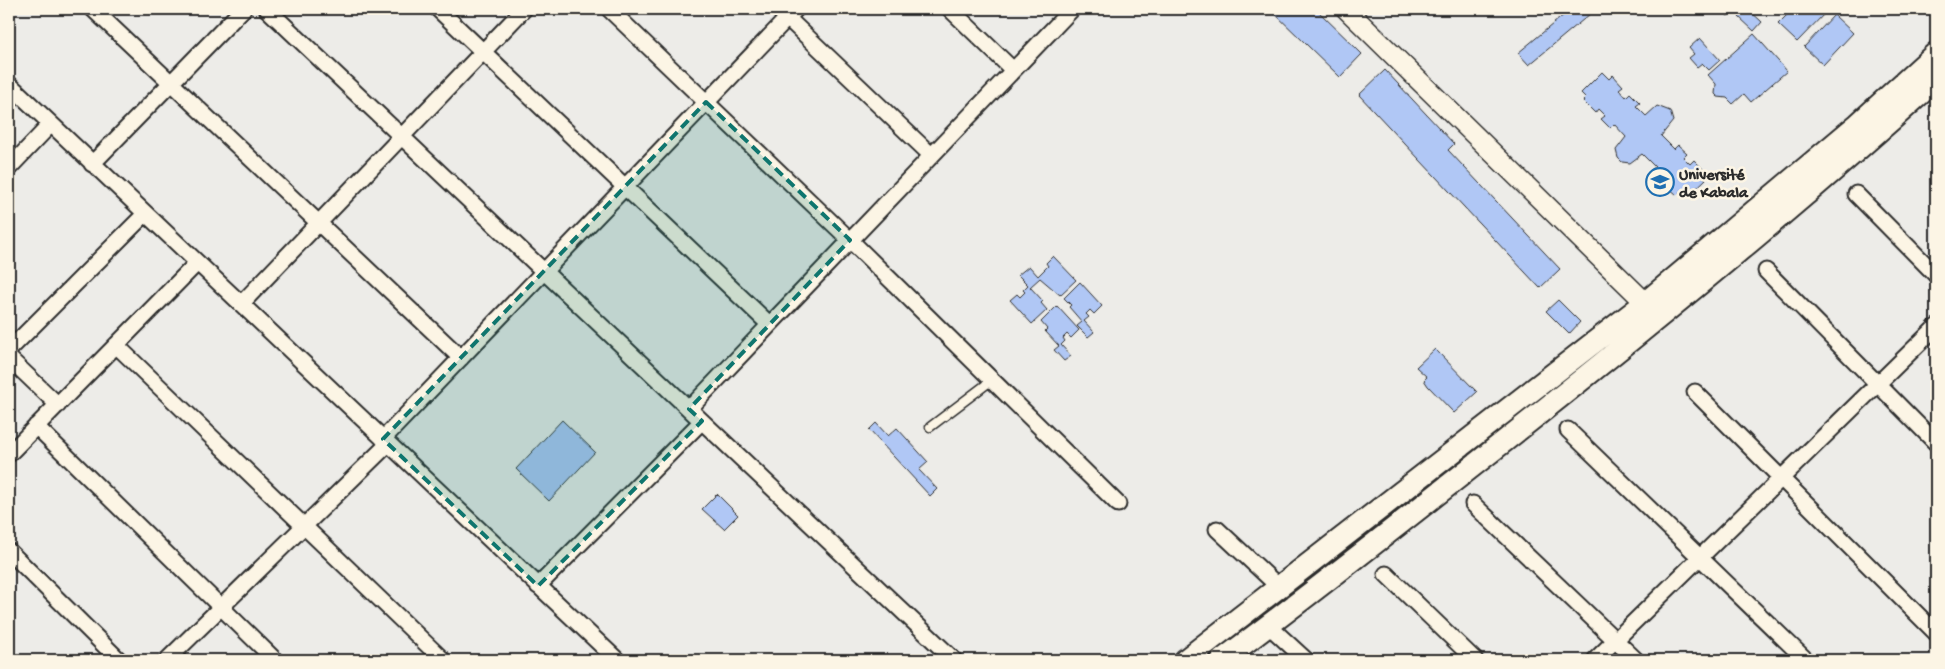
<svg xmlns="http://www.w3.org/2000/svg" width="1945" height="669" font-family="'Gochi Hand',sans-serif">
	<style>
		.building { fill: #b0c7f5; stroke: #2b2b2b }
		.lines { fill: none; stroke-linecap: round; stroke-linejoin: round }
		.service-casing { stroke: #2b2b2b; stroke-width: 11 }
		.minor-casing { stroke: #2b2b2b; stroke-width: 19 }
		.tertiary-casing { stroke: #2b2b2b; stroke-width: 22 }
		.secondary-casing { stroke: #2b2b2b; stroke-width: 25 }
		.service { stroke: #fcf5e5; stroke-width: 8 }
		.minor { stroke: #fcf5e5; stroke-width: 15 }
		.tertiary { stroke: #fcf5e5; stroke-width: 19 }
		.secondary { stroke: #fcf5e5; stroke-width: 21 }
		.marked { fill: #0f766e; fill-opacity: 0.2; stroke: #0f766e; stroke-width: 4; stroke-dasharray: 10 6; stroke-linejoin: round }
		.labels { text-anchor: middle; stroke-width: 5; stroke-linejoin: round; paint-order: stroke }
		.poi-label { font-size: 16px; font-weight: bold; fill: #2b2b2b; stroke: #fcf5e5; text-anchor: start }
	</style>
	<rect width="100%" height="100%" fill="#edece8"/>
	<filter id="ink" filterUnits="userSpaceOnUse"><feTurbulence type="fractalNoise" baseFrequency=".02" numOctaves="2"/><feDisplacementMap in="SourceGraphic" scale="10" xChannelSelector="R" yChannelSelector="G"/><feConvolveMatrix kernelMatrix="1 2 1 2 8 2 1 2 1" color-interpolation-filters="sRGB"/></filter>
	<g filter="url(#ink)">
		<!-- building -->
		<path class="building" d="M1270 9H1316L1362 54 1340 77Z
			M1571 9H1596L1529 65 1518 53Z
			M1720 9H1735L1728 16Z
			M1748 9 1762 22 1754 31 1739 17Z
			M1793 9H1824L1827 11 1797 42 1778 24Z
			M1834 15 1853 33 1823 65 1804 47Z
			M1754 34 1787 71 1751 102 1744 94 1733 104 1727 98 1718 97 1715 94 1716 84 1708 75Z
			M1700 38 1720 60 1709 70 1702 63 1697 67 1689 58 1694 54 1689 48Z
			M1385 70 1454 144 1448 150 1560 269 1540 288 1359 95Z
			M1602 72 1609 79 1613 75 1623 86 1619 89 1626 97 1630 93 1640 103 1636 106 1646 116 1657 106 1670 111 1673 121 1661 136 1674 149 1678 145 1687 153 1683 157 1690 164 1694 160 1703 169 1699 173 1706 179 1686 198 1680 192 1677 195 1667 186 1671 182 1665 176 1661 180 1651 170 1655 167 1642 154 1630 163 1622 162 1618 158 1616 150 1626 137 1614 124 1610 128 1601 119 1605 116 1598 109 1595 113 1583 101 1586 98 1581 93Z
			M1053 256 1076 280 1060 295 1040 278 1030 287 1043 301 1041 303 1047 310 1032 324 1010 300 1017 294 1020 297 1025 292 1023 290 1028 285 1018 275 1029 266 1038 276 1048 266 1046 263Z
			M1080 282 1102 306 1094 314 1090 310 1086 314 1089 317 1084 321 1094 332 1088 337 1077 326 1082 322 1069 307 1071 305 1064 298Z
			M1558 300 1580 322 1569 334 1546 311Z
			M1057 306 1079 330 1071 338 1067 334 1063 338 1065 341 1061 345 1071 356 1064 361 1054 350 1059 346 1045 331 1047 329 1041 322Z
			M1435 349 1477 392 1454 413 1428 386 1424 380 1427 377 1416 367Z
			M562 420 595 452 549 501 516 469Z
			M876 423 888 436 897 428 928 462 919 470 937 489 930 496 869 430Z
			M717 494 738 515 724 529 702 509Z"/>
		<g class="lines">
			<defs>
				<path id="service" d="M930 427 992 380"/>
				<path id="minor" d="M93 9 461 358
					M267 9 954 660
					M438 9 769 324
					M609 9 850 240 1118 504
					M778 9 931 155
					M950 9 1013 70
					M9 84 617 660
					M92 164 243 9
					M9 168 51 124
					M1856 194 1936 275
					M1766 271 1936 443
					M241 304 524 9
					M116 345 443 660
					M9 350 145 214
					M9 358 58 405
					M1695 392 1936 633
					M689 409 1072 9
					M36 426 275 660
					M1568 430 1806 660
					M383 439 796 9
					M9 454 197 263
					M1473 504 1636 660
					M1217 529 1279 587
					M9 551 119 660
					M1386 574 1475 660
					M538 586 702 421
					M1269 626 1306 660
					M167 660 388 444
					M1595 660 1936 327"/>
				<path id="tertiary" d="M1346 9 1656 313"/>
				<path id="secondary" d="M1185 660 1646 302 1858 124 1936 53
					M1222 660C1309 596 1393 529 1478 462 1634 339 1788 214 1936 80"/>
			</defs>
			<!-- service casing -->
			<use href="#service" class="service-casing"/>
			<!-- minor casing -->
			<use href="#minor" class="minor-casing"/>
			<!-- tertiary casing -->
			<use href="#tertiary" class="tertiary-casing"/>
			<!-- secondary casing -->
			<use href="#secondary" class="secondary-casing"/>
			<!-- service -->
			<use href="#service" class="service"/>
			<!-- minor -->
			<use href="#minor" class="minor"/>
			<!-- tertiary -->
			<use href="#tertiary" class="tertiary"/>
			<!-- secondary -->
			<use href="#secondary" class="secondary"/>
		</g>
	</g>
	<!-- marked area -->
	<path class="marked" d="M706 102 850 240 689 409 702 421 538 586 383 439Z"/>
	<!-- icons -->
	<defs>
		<symbol id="university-ring" viewBox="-11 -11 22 22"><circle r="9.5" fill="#fcf5e5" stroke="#1f6fb2" stroke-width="1.5"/><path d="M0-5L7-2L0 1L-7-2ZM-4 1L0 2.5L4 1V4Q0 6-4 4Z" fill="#1f6fb2"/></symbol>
	</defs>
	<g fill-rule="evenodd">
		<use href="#university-ring" x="1644" y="166" width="32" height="32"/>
	</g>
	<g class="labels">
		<!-- poi labels -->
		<g class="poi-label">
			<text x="1679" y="179">Université<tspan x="1679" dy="18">de Kabala</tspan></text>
		</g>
	</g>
	<!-- margin -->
	<rect width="1945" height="669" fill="none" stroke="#fcf5e5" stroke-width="30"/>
	<rect x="15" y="15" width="1915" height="639" fill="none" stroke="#2b2b2b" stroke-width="2" filter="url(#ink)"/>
</svg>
